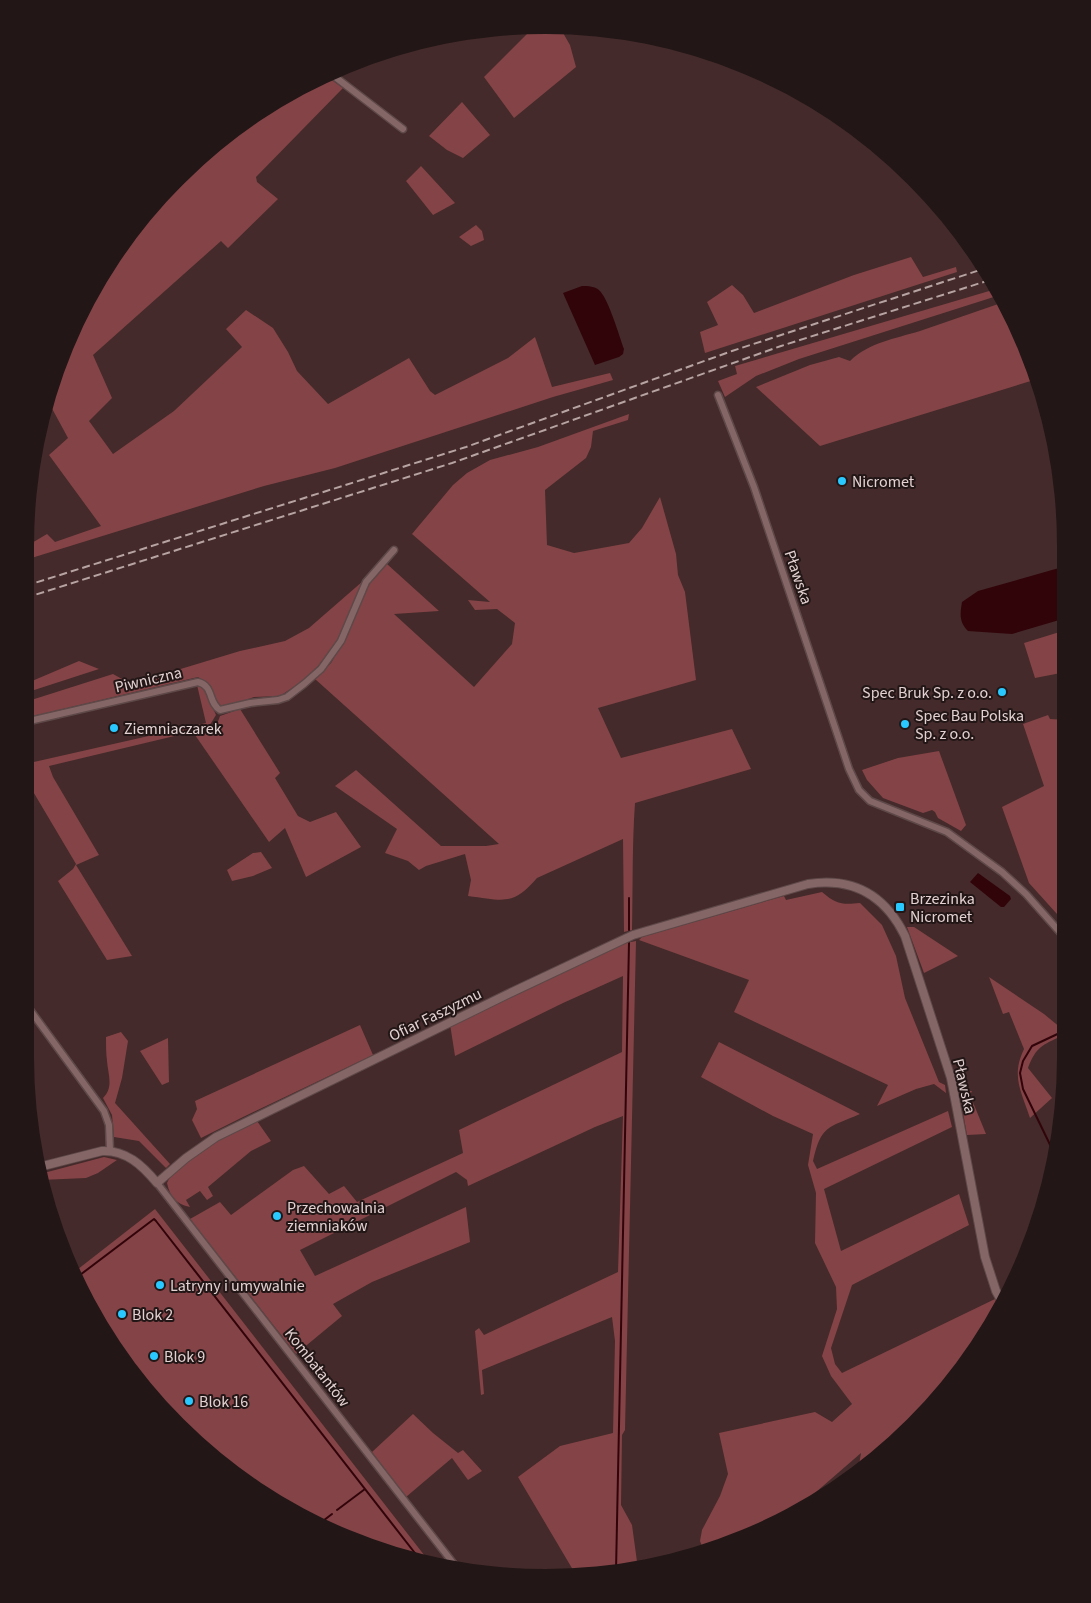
<svg xmlns="http://www.w3.org/2000/svg" width="1091" height="1603" font-family="'Source Sans 3',sans-serif">
	<style>
		.green { fill: #844346 }
		.water { fill: #31040a }
		.lines { fill: none; stroke-linecap: round; stroke-linejoin: round }
		.stream { stroke: #31040a; stroke-width: 2 }
		.minor-casing { stroke: #5e4848; stroke-width: 9 }
		.tertiary-casing { stroke: #5e4848; stroke-width: 10 }
		.minor { stroke: #856667; stroke-width: 6 }
		.tertiary { stroke: #856667; stroke-width: 8 }
		.rail { stroke: #b6a3a2; stroke-width: 2; stroke-dasharray: 8 4; stroke-linecap: butt }
		.poi-dot { fill: #29c8ff; stroke: #221616; stroke-width: 2 }
		.labels { text-anchor: middle; stroke-width: 4; stroke-linejoin: round; paint-order: stroke }
		.poi-label { font-size: 16px; fill: #e3d2d1; stroke: #221616; text-anchor: start }
		.street-label { font-size: 16px; fill: #e3d2d1; stroke: #221616 }
	</style>
	<rect width="100%" height="100%" fill="#442a2a"/>
	<!-- green -->
	<path class="green" d="M546 25 559 26 570 45 576 67 514 118 484 77 535 26Z
		M326 76 343 88 256 177 257 182 278 199 228 248 221 241 93 355 112 398 89 421 113 454 174 411 242 347 226 329 246 310 273 328 288 352 297 371 328 404 409 358 430 391 435 395 508 358 535 337 552 387 610 373 613 380 553 397 335 468 264 486 25 560V547L47 534 55 542 101 526 49 455 68 438 49 403 79 315 126 239 261 110Z
		M462 102 490 135 463 158 447 150 429 136Z
		M421 166 455 203 433 215 406 181Z
		M476 225 482 231 484 240 471 246 459 237Z
		M911 257 923 277 956 267 957 272 705 353 700 332 718 325 707 302 732 285 743 295 754 313 854 275Z
		M996 289 1000 295 799 359 756 376 725 397 718 381 737 374 735 366Z
		M1004 302 1012 315 1034 380 820 446 756 387 810 365 839 357 850 361C870 342 894 339 920 331 948 321 976 312 1004 302Z
		M629 414 628 420 593 431 591 447 586 458 545 490 547 545 574 553 629 543 642 528 660 497 676 554 678 575 685 592 696 680 598 708 621 758 732 729 751 769 635 803C632 845 633 888 632 930L624 932 623 839 537 878C512 907 503 900 468 896L471 880 465 854 426 866 419 870 408 861 385 853 397 829 335 786 356 770 441 846H486L499 844 315 679 331 663 348 633 367 585 387 564 439 611 394 614 474 687 512 644 515 623 497 609 475 610 468 600 490 602 412 534 453 485 467 473 490 460 538 447Z
		M363 581 337 642 318 666 301 682 280 696 254 697 226 707 218 704 211 686 198 677 25 718V702L113 674 131 684 240 651 285 641 309 628Z
		M1066 630V672L1035 678 1024 643Z
		M79 661 99 669 25 693V684Z
		M197 685 204 689 216 715 208 728 49 766 53 777 99 855 76 865 132 956 107 960 58 881 73 869 76 864 25 778V764L206 723Z
		M240 709 280 773 275 778 298 816 310 822 336 812 361 847 306 877 285 828 269 842 195 735C209 732 215 732 220 716Z
		M1048 715 1050 719 1066 720V924L1029 883 1002 807 1044 786 1023 724Z
		M939 751 966 825 961 831 938 818 935 812 932 810 923 813 883 798 867 780 862 770 898 758Z
		M261 852 272 868 253 876 232 881 227 870 253 853Z
		M822 892C836 904 842 905 860 903L882 925 896 956 905 998 939 1082 945 1085 946 1093 934 1084 916 1089 877 1106 888 1085 734 1012 749 980 639 940 642 937 784 896 786 900Z
		M907 927H914L958 956 924 973Z
		M636 941 625 1430 622 1435 621 1505 632 1525 638 1569 576 1575 518 1477 560 1446 613 1433 615 1341 612 1317 482 1370 484 1394 481 1395 475 1331 479 1328 484 1335 618 1272 623 1116 595 1127 468 1186 467 1180 456 1172 300 1250 315 1276 466 1207 470 1242 372 1282 333 1304 342 1316 296 1354 190 1219 220 1202 231 1215 293 1170 304 1166 329 1194 344 1186 357 1202 463 1153 459 1130 622 1052 623 976 563 1003 455 1056 450 1024 621 944Z
		M989 977 1044 1014 1061 1028 1062 1036C1042 1045 1036 1047 1028 1068L1052 1098 1030 1118C1021 1091 1011 1076 1024 1049L1009 1012 1003 1014Z
		M360 1025 373 1055 241 1118 201 1138 192 1120 197 1109 195 1101Z
		M121 1032 128 1041 122 1078 115 1103 170 1164 166 1168 139 1141 114 1137 112 1115 103 1098C114 1087 108 1074 107 1061 106 1053 106 1045 106 1037Z
		M168 1038 169 1082 162 1085 140 1051Z
		M719 1042 860 1114C828 1128 821 1125 813 1161L817 1169 948 1111 952 1127 824 1189 841 1251 959 1194 969 1225 852 1285 831 1348 835 1364 842 1373 995 1299 1000 1307 978 1347 913 1426 858 1471 861 1453 808 1499 811 1504 809 1505 776 1524 703 1549 700 1541 702 1530 720 1496 728 1474 719 1433 815 1412 832 1422 852 1404 831 1376 822 1356 837 1309 836 1287 815 1243 816 1193 808 1165 813 1134 773 1116 701 1077Z
		M959 1090 972 1091 970 1095 986 1134 967 1135Z
		M257 1121 271 1141 251 1151 208 1187 213 1196 207 1200 200 1191 186 1200 190 1207C176 1204 170 1197 167 1183 178 1157 231 1133 257 1121Z
		M104 1157 117 1160 98 1173 86 1178 41 1180 40 1174Z
		M155 1209 428 1560 346 1538 257 1490 203 1449 113 1346 73 1273Z
		M413 1414 433 1433 458 1453 463 1450 482 1471 468 1480 452 1458 406 1497 372 1452Z"/>
	<!-- water -->
	<path class="water" d="M582 286C588 286 595 286 600 291 609 301 619 335 624 349L623 354 619 357 595 365 563 293Z
		M1066 566V618L1012 634 968 631C959 622 960 614 962 602L978 591Z
		M978 873 1010 896 1011 899 1004 907H1001L970 882Z"/>
	<g class="lines">
		<!-- stream -->
		<path class="stream" d="M629 930V898
			M1056 1157 1023 1089 1020 1073 1023 1061 1032 1046 1066 1030
			M76 1278 154 1219 156 1221 418 1557
			M337 1510 365 1489
			M319 1524 332 1514
			M616 1571 629 943"/>
		<defs>
			<path id="minor" d="M330 73 403 129
				M718 395 754 487 849 769 859 790 870 801 947 832 1002 872 1026 894 1066 939
				M25 722 198 682C214 686 208 703 220 710L250 703 278 700 287 697 304 684 321 669 341 641 366 582 394 550
				M25 1003 104 1111 109 1125 110 1151
				M157 1183 457 1568"/>
			<path id="tertiary" d="M39 1167 102 1151C126 1150 142 1165 157 1183L186 1158 216 1137 508 994 633 935 808 884C853 877 885 895 905 936L951 1078 985 1257 996 1291 1002 1302"/>
		</defs>
		<!-- minor casing -->
		<use href="#minor" class="minor-casing"/>
		<!-- tertiary casing -->
		<use href="#tertiary" class="tertiary-casing"/>
		<!-- minor -->
		<use href="#minor" class="minor"/>
		<!-- tertiary -->
		<use href="#tertiary" class="tertiary"/>
		<!-- rail -->
		<path class="rail" d="M25 586 466 447 732 351 983 269
			M25 598 452 463 781 346 990 280"/>
	</g>
	<!-- markers -->
	<g class="poi-dot">
		<circle cx="842" cy="481" r="5"/>
		<circle cx="1002" cy="692" r="5"/>
		<circle cx="905" cy="724" r="5"/>
		<circle cx="114" cy="728" r="5"/>
		<rect x="895" y="902" width="10" height="10" rx="2.5"/>
		<circle cx="277" cy="1216" r="5"/>
		<circle cx="160" cy="1285" r="5"/>
		<circle cx="122" cy="1314" r="5"/>
		<circle cx="154" cy="1356" r="5"/>
		<circle cx="189" cy="1401" r="5"/>
	</g>
	<g class="labels">
		<!-- poi labels -->
		<g class="poi-label">
			<text x="852" y="487">Nicromet</text>
			<text x="992" y="698" text-anchor="end">Spec Bruk Sp. z o.o.</text>
			<text x="915" y="721">Spec Bau Polska<tspan x="915" dy="18">Sp. z o.o.</tspan></text>
			<text x="124" y="734">Ziemniaczarek</text>
			<text x="910" y="904">Brzezinka<tspan x="910" dy="18">Nicromet</tspan></text>
			<text x="287" y="1213">Przechowalnia<tspan x="287" dy="18">ziemniaków</tspan></text>
			<text x="170" y="1291">Latryny i umywalnie</text>
			<text x="132" y="1320">Blok 2</text>
			<text x="164" y="1362">Blok 9</text>
			<text x="199" y="1407">Blok 16</text>
		</g>
		<!-- street labels -->
		<g class="street-label">
			<text transform="translate(799 577) rotate(71)" y="6">Pławska</text>
			<text transform="translate(148 679) rotate(-13)" y="6">Piwniczna</text>
			<text transform="translate(435 1014) rotate(-26)" y="6">Ofiar Faszyzmu</text>
			<text transform="translate(965 1086) rotate(77)" y="6">Pławska</text>
			<text transform="translate(318 1367) rotate(52)" y="6">Kombatantów</text>
		</g>
	</g>
	<!-- crop -->
	<path d="M0 0H1091V1603H0ZM545 34H546A511 511 0 0 1 1057 545V1058A511 511 0 0 1 546 1569H545A511 511 0 0 1 34 1058V545A511 511 0 0 1 545 34Z" fill="#221616" fill-rule="evenodd"/>
</svg>
